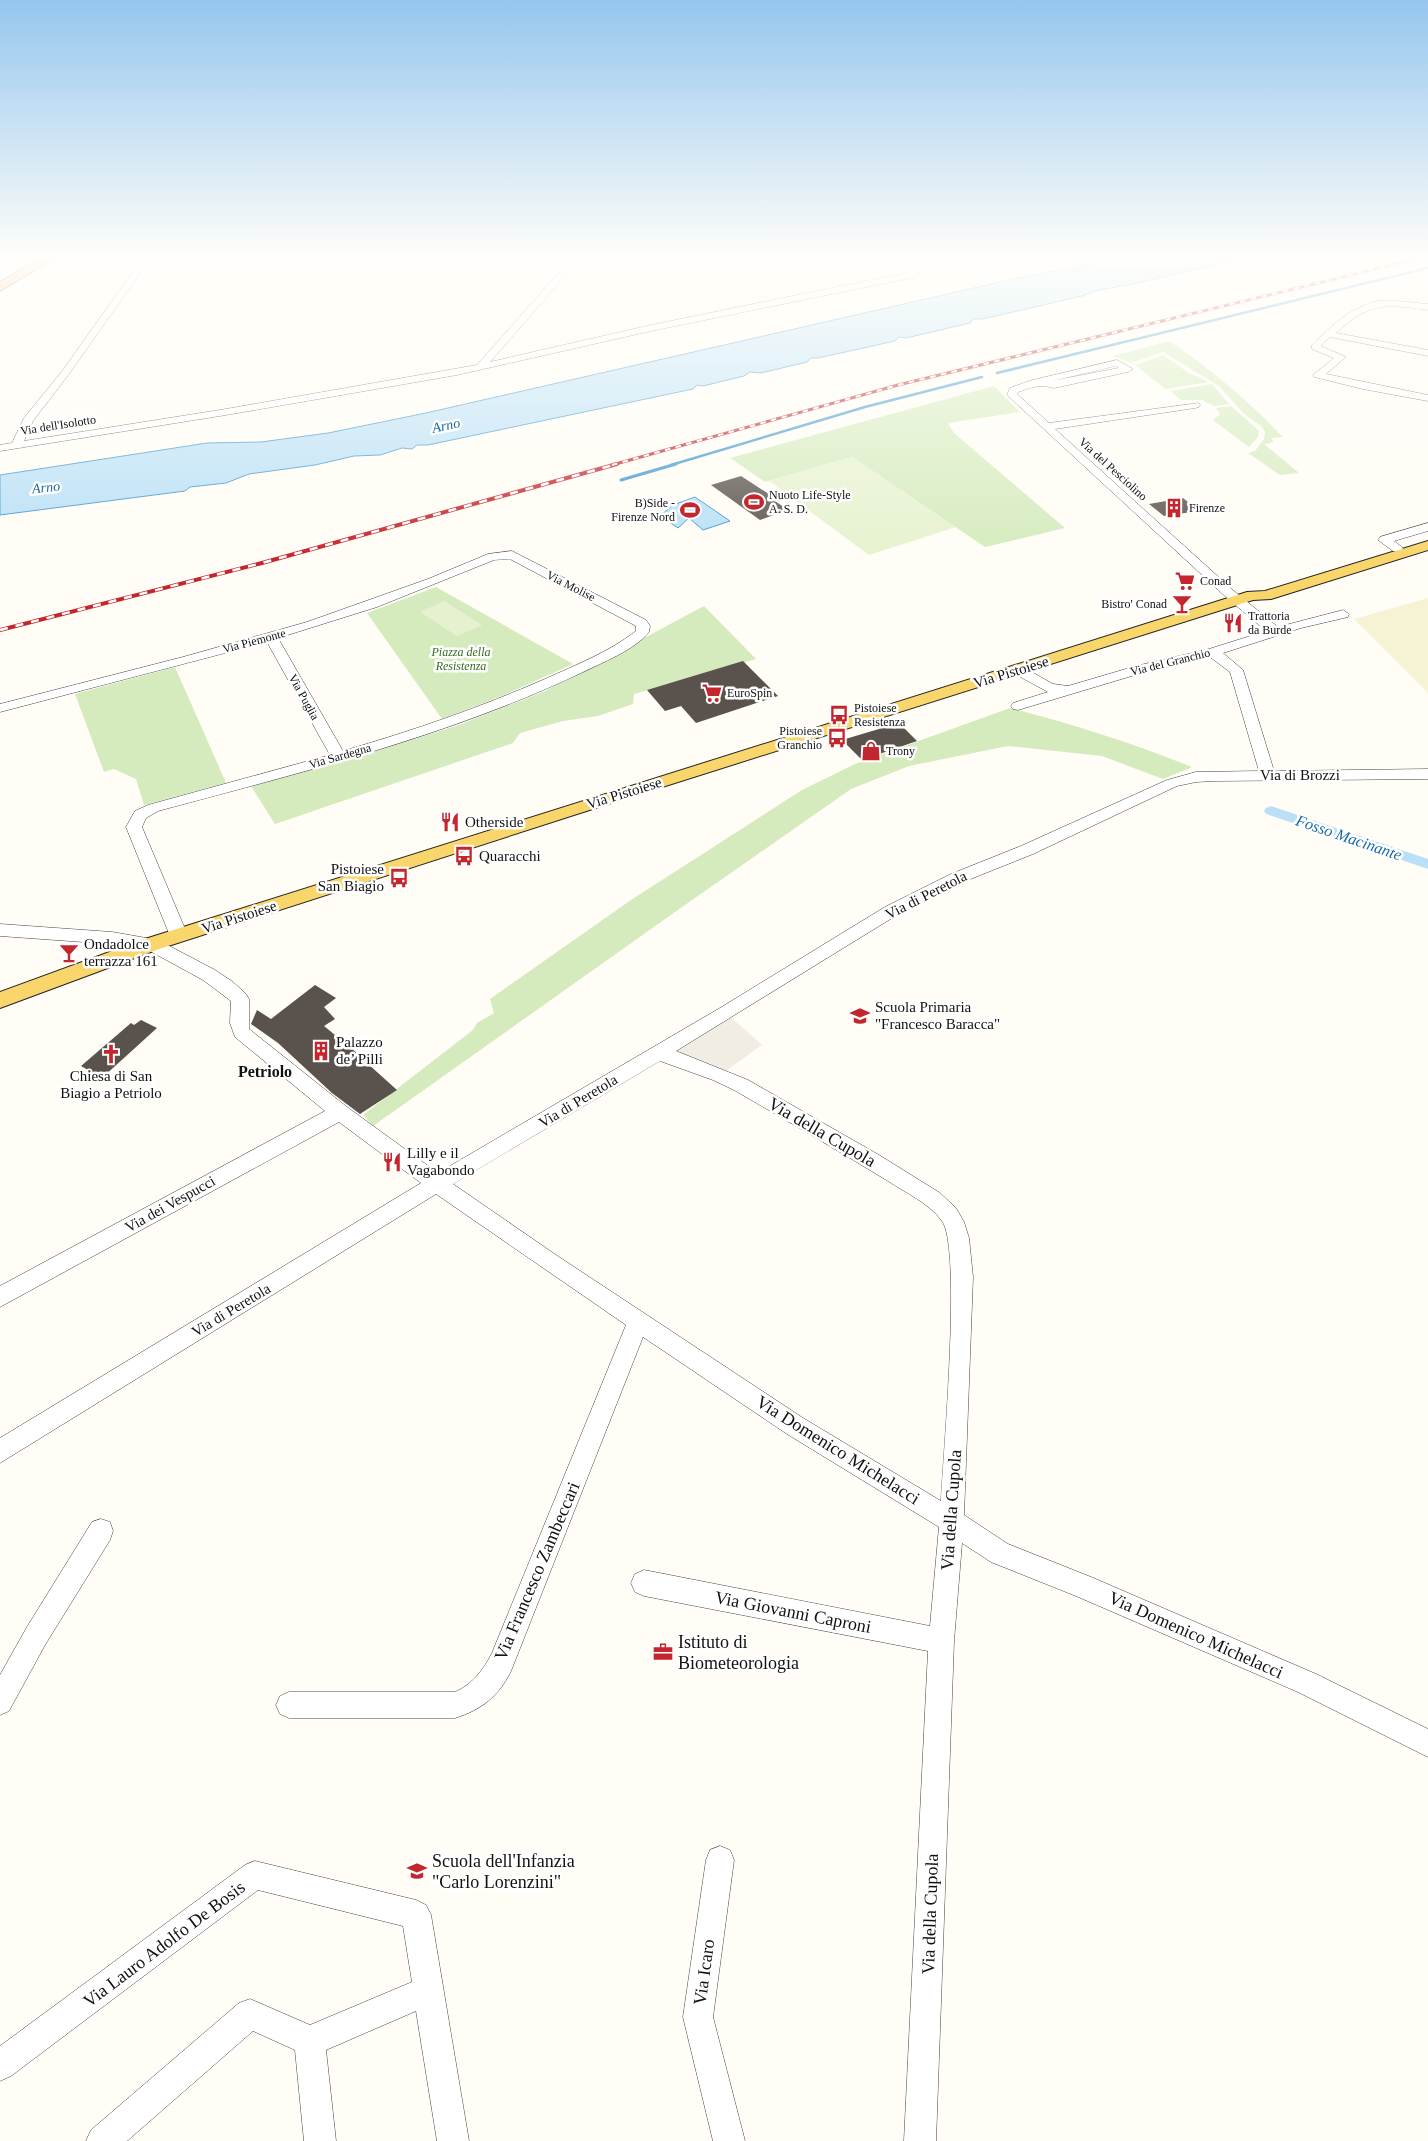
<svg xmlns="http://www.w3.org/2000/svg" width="1428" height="2141" font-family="Georgia,serif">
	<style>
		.farmland { fill: #f6f3d4 }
		.green { fill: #d5ebbd }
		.pitch { fill: #e6f2cf }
		.plaza { fill: #f1ede2 }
		.water { fill: #b9e0f7; stroke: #3f96cf }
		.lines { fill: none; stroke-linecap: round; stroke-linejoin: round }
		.stream-far1 { stroke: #3f96cf; stroke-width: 2.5 }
		.stream { stroke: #3f96cf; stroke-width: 3 }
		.canal { fill: #b9e0f7; fill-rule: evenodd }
		.building { fill: #5a524d }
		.minor-casing { stroke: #444; stroke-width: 1 }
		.major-casing { stroke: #222; stroke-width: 2 }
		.highway-casing { stroke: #222; stroke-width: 2 }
		.minor { fill: #fff; fill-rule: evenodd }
		.major { fill: #f9d66b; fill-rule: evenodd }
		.highway { fill: #f5a25d; fill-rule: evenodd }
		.rail-far1-casing { stroke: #c4262e; stroke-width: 3 }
		.rail-casing { stroke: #c4262e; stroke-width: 4 }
		.rail-far1 { stroke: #fff; stroke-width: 2; stroke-dasharray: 5.5; stroke-linecap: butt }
		.rail { stroke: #fff; stroke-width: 2.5; stroke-dasharray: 8; stroke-linecap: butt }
		.labels { text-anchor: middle; stroke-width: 5; stroke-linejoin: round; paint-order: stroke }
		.far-street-label { font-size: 12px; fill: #111; stroke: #fff }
		.far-poi-label { font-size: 12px; fill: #111; stroke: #fff; text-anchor: start }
		.far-park-label { font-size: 12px; font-style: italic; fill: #2f6b1f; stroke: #fff }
		.far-water-label { font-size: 14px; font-style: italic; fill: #1768a6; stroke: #fff }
		.street-label { font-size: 15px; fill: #111; stroke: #fff }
		.poi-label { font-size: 15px; fill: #111; stroke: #fff; text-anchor: start }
		.water-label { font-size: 16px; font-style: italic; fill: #1768a6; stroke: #fff }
		.neighbourhood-label { font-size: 16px; font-weight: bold; fill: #111; stroke: #fff }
		.near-street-label { font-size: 18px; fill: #111; stroke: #fff }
		.near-poi-label { font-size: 18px; fill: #111; stroke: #fff; text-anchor: start }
	</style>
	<rect width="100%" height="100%" fill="#fffdf5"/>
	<!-- farmland -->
	<path class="farmland" d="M1428 598V693L1354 619Z"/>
	<!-- green -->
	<path class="green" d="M1169 341C1201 362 1230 386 1258 412 1267 420 1274 429 1283 437L1271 438 1274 442 1264 444 1299 473 1280 475 1248 453 1255 451 1264 439 1265 432 1261 426 1243 413 1219 386 1163 352 1131 363 1113 356Z
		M1163 355 1189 373 1209 382 1166 389 1135 365Z
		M1212 384 1229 404 1214 406 1202 400H1181L1170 391Z
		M994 386 1020 412 948 423 954 433 1065 528 985 547 852 457 765 482 730 458Z
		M1231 406 1259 431 1258 437 1249 447 1213 420 1220 414 1216 408Z
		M436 587 573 664 504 695 442 719 367 613Z
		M704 606 756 659 634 694 633 704 598 716 563 721 520 733 513 743 275 824 251 786 364 755 459 725 545 691Z
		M175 667 226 783 144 805 136 779 114 769 104 772 75 694Z
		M1010 708C1072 724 1132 743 1192 767L1163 779 1102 756 1008 746 909 766 851 789 675 912 373 1126 363 1115 473 1030 477 1023 494 1013 490 999 631 900 802 790 855 764Z"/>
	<!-- pitch -->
	<path class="pitch" d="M852 457 956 527 869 555 769 481Z
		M444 601 482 625 457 636 420 612Z"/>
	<!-- plaza -->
	<path class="plaza" d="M726 1013 762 1045 720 1075 660 1053Z"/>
	<!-- water -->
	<path class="water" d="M1114 259H1241L1133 284 1099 290 1082 296 983 319H973L970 323 906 338 899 337 895 341 818 358H811L807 362 761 373 750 372 744 376 703 386 697 385 693 389 428 445H417L412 449 402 448 380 455 354 456 315 465 249 474 226 483 190 487 185 491 0 515V475L207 443 261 442 328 433 426 413 1009 280Z
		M695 497 730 521 703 530 689 518 678 528 660 516 673 505Z"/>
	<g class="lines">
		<!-- stream-far1 -->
		<path class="stream-far1" d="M997 373 1428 268
			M671 465 865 407 982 377"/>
		<!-- stream -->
		<path class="stream" d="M621 480 676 464"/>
		<!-- canal -->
		<path class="canal" d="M1271 806 1428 859V869L1266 814 1264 811 1266 808Z"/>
	</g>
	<!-- building -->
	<path class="building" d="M741 476 778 500 775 501 788 510 760 520 711 485Z
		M1183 498 1199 511 1164 516 1149 504Z
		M743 661 778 696 696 723 681 706 665 711 647 690Z
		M899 723 917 741 862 760 842 740Z
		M315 985 336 998 324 1007 335 1019 324 1026 368 1062 367 1063 397 1090 360 1114 332 1093 278 1043 251 1024 257 1010 271 1019Z
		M141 1020 157 1028 103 1077 96 1078 90 1075 88 1070 81 1066 131 1023 134 1025Z"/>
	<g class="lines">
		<defs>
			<path id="minor" d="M142 259H150L69 374 33 421 24 441 226 409 477 365 571 259H580L490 362 651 325 915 271 919 274 915 277 651 331 457 375 226 415 0 451V445L12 443 24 418 63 370Z
				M1378 301H1397L1428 304V310C1385 304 1369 302 1336 333L1428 350V356L1330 337 1321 346 1346 357 1326 374 1428 395V401L1363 389 1314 377 1313 375 1334 358 1312 349V345C1331 326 1351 307 1378 301Z
				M1117 360 1133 369 1128 372 1054 388C1040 384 1032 387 1018 392L1017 394 1049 423 1199 403 1200 405 1199 407 1195 408 1055 429 1234 591 1278 627 1343 610 1349 614 1348 617 1301 628 1223 653 1243 670 1274 771 1428 769V779L1214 781 1196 782 1177 786 1033 854 963 882 897 915 676 1051 748 1080 879 1155 940 1193 956 1208 964 1222 969 1238 973 1277 964 1515 1008 1544 1091 1577 1316 1674 1428 1729V1757L1298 1692 1076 1596 991 1562 962 1543 954 1641 936 2141H904L928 1651 644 1596 635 1592 631 1583 635 1574 644 1570 930 1626 939 1527 787 1434 643 1337 511 1671C499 1696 481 1710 455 1718H289L280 1714 276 1705 280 1696 289 1692H455C472 1685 484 1669 492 1653L626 1325 436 1194 0 1463V1438L421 1183 339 1122 0 1307V1286L325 1111 235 1037 230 1023 231 1001 203 980 148 950 112 944 0 936V924L112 932 158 940 215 970 233 982 246 994 249 999V1029L347 1107 438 1173 720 1008 885 907 951 874 1021 846 1167 780 1196 772 1259 771 1230 672 1210 657 1145 672 1018 710 1013 709 1011 706 1013 703 1048 692 1013 673 1011 670 1013 667H1023L1053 684 1068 686 1136 666 1209 649 1266 631 1226 597 1007 395 1010 388 1029 381ZM1116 366 1119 368 1052 381ZM660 1061 713 1080 734 1090C786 1120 837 1150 888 1181 906 1193 929 1203 942 1221 962 1248 943 1457 941 1501L803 1418 556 1255 453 1184Z
				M1428 523V531L1394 541 1403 548 1401 551H1393L1378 540 1380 537Z
				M512 551 646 620 650 626 649 632C635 650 601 663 581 673 446 737 302 772 158 811L146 818 142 827 188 936 185 940 179 942 173 940 170 936 126 827 135 811 148 805 330 755 267 642 0 712V704L183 657 307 622 428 579 488 554ZM510 559 636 626V631C609 652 576 665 545 679 479 708 412 731 343 751L278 638 377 607 494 560Z
				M101 1519 110 1522 113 1531 110 1540 45 1645 9 1711 0 1715V1675L27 1627 92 1522Z
				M720 1846 730 1850 734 1860 713 2017 745 2141H713L683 2017 706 1860 710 1850Z
				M255 1861 416 1900 426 1905 431 1915 469 2141H437L416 2011 326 2050 336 2141H304L295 2050 253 2031 127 2141H86L91 2130 239 2003 250 1999 310 2025 412 1982 403 1926 258 1890 11 2076 0 2081V2046L245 1865Z"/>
			<path id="major" d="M1428 541V550L1271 599 1253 600 577 814 159 949 0 1008V992L145 939 1247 592 1265 591Z"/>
			<path id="highway" d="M39 259H54L0 291V282Z"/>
		</defs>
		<!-- minor casing -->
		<use href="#minor" class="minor-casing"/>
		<!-- major casing -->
		<use href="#major" class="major-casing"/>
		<!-- highway casing -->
		<use href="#highway" class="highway-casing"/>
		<!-- minor -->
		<use href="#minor" class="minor"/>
		<!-- major -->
		<use href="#major" class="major"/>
		<!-- highway -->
		<use href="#highway" class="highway"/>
		<defs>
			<path id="rail-far1" d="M612 465 898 385 1417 259"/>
			<path id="rail" d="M0 630 262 563 617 464"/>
		</defs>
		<!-- rail-far1 casing -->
		<use href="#rail-far1" class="rail-far1-casing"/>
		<!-- rail casing -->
		<use href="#rail" class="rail-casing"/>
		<!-- rail-far1 -->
		<use href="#rail-far1" class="rail-far1"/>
		<!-- rail -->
		<use href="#rail" class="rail"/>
	</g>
	<!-- sky -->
	<linearGradient id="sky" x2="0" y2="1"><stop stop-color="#95c6ee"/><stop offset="0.46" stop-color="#fffefa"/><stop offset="1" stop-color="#fffefa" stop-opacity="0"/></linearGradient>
	<rect width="1428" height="559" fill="url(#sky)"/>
	<!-- icons -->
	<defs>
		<symbol id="stadium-bare" viewBox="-9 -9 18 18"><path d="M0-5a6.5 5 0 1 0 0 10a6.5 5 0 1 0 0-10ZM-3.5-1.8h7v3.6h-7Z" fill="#c4262e" stroke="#fff" stroke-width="2.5" paint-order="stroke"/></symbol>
		<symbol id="building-bare" viewBox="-9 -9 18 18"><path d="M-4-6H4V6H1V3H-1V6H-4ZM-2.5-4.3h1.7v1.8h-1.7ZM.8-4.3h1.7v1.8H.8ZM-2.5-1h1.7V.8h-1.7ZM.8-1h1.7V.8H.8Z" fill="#c4262e" stroke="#fff" stroke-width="2.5" paint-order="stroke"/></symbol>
		<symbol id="supermarket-bare" viewBox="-9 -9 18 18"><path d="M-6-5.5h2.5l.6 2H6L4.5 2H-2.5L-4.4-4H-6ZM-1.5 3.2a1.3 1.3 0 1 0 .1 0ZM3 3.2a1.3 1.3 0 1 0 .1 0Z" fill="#c4262e" stroke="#fff" stroke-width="2.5" paint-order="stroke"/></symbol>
		<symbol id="bar-bare" viewBox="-9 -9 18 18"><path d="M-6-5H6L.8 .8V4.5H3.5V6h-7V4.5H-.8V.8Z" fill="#c4262e" stroke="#fff" stroke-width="2.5" paint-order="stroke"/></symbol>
		<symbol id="restaurant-bare" viewBox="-9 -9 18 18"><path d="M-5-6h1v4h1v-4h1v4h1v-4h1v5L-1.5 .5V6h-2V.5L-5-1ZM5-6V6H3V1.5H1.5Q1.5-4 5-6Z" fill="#c4262e" stroke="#fff" stroke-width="2.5" paint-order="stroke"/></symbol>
		<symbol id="bus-bare" viewBox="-9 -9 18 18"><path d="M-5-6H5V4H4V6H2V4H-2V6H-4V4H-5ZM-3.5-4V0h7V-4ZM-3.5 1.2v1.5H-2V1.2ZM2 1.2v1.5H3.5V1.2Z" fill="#c4262e" stroke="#fff" stroke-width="2.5" paint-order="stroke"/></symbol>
		<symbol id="shop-bare" viewBox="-9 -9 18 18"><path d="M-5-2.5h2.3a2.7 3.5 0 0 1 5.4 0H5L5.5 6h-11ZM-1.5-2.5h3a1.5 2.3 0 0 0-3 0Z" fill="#c4262e" stroke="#fff" stroke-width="2.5" paint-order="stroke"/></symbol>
		<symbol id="school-bare" viewBox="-9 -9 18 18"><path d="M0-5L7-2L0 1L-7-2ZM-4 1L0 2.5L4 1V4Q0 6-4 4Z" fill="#c4262e" stroke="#fff" stroke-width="2.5" paint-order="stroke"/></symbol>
		<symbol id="church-bare" viewBox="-9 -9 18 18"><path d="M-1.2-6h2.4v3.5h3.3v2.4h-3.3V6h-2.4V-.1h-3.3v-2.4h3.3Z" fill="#c4262e" stroke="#fff" stroke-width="2.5" paint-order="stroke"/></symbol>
		<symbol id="office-bare" viewBox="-9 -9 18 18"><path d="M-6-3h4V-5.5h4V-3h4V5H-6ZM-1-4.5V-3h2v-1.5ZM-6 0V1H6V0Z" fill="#c4262e" stroke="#fff" stroke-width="2.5" paint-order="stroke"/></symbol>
	</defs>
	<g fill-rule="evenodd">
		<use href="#stadium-bare" x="740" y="488" width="28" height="28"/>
		<use href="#building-bare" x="1160" y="494" width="28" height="28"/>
		<use href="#stadium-bare" x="676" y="496" width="28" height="28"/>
		<use href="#supermarket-bare" x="1171" y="567" width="28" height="28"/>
		<use href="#bar-bare" x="1168" y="590" width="28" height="28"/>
		<use href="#restaurant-bare" x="1219" y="609" width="28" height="28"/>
		<use href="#supermarket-bare" x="698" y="679" width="28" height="28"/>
		<use href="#bus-bare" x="825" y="701" width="28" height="28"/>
		<use href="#bus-bare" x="823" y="724" width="28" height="28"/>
		<use href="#shop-bare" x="857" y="737" width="28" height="28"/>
		<use href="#restaurant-bare" x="436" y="808" width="28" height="28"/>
		<use href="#bus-bare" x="450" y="842" width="28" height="28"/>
		<use href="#bus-bare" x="385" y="864" width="28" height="28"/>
		<use href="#bar-bare" x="55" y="939" width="28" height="28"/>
		<use href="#school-bare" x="846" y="1002" width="28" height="28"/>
		<use href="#building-bare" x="307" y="1037" width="28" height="28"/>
		<use href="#church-bare" x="97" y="1040" width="28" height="28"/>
		<use href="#restaurant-bare" x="378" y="1148" width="28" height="28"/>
		<use href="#office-bare" x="649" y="1638" width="28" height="28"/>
		<use href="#school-bare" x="403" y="1857" width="28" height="28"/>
	</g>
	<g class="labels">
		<!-- far-street labels -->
		<g class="far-street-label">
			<text transform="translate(58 425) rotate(-9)" y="4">Via dell'Isolotto</text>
			<text transform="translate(1113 469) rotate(42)" y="4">Via del Pesciolino</text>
			<text transform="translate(571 586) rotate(27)" y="4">Via Molise</text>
			<text transform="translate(254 641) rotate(-15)" y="4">Via Piemonte</text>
			<text transform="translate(1170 662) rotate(-14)" y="4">Via del Granchio</text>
			<text transform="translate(304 697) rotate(61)" y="4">Via Puglia</text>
			<text transform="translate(340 756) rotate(-16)" y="4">Via Sardegna</text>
		</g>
		<!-- far-poi labels -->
		<g class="far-poi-label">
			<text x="769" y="499">Nuoto Life-Style<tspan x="769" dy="14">A. S. D.</tspan></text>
			<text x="675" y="507" text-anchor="end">B)Side -<tspan x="675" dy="14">Firenze Nord</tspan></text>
			<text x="1189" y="512">Firenze</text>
			<text x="1200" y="585">Conad</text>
			<text x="1167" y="608" text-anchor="end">Bistro' Conad</text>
			<text x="1248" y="620">Trattoria<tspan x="1248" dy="14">da Burde</tspan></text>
			<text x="727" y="697">EuroSpin</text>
			<text x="854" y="712">Pistoiese<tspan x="854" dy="14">Resistenza</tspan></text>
			<text x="822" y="735" text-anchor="end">Pistoiese<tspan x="822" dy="14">Granchio</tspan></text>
			<text x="886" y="755">Trony</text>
		</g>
		<!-- far-park labels -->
		<g class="far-park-label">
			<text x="461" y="656">Piazza della<tspan x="461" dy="14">Resistenza</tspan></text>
		</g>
		<!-- far-water labels -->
		<g class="far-water-label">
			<text transform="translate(446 425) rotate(-12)" y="5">Arno</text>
			<text transform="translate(46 487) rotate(-6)" y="5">Arno</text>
		</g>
		<!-- street labels -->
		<g class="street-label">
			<text transform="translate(1011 672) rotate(-17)" y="5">Via Pistoiese</text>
			<text x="1300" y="780">Via di Brozzi</text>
			<text transform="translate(624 793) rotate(-17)" y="5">Via Pistoiese</text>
			<text transform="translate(926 895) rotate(-27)" y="5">Via di Peretola</text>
			<text transform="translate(239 917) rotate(-18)" y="5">Via Pistoiese</text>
			<text transform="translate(578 1101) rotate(-31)" y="5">Via di Peretola</text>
			<text transform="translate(170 1204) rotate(-29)" y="5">Via dei Vespucci</text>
			<text transform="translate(231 1310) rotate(-31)" y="5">Via di Peretola</text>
		</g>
		<!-- poi labels -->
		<g class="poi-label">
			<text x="465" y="827">Otherside</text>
			<text x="479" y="861">Quaracchi</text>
			<text x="384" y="874" text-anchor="end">Pistoiese<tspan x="384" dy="17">San Biagio</tspan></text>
			<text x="84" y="949">Ondadolce<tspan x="84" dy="17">terrazza 161</tspan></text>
			<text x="875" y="1012">Scuola Primaria<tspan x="875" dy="17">"Francesco Baracca"</tspan></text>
			<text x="336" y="1047">Palazzo<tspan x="336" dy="17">de’ Pilli</tspan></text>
			<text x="111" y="1081" text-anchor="middle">Chiesa di San<tspan x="111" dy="17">Biagio a Petriolo</tspan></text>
			<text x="407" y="1158">Lilly e il<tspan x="407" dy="17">Vagabondo</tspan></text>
		</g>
		<!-- water labels -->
		<g class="water-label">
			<text transform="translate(1349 837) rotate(19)" y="6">Fosso Macinante</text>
		</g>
		<!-- neighbourhood labels -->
		<g class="neighbourhood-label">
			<text x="265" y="1077">Petriolo</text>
		</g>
		<!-- near-street labels -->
		<g class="near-street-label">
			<text transform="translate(822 1132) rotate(30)" y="6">Via della Cupola</text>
			<text transform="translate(838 1450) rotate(32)" y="6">Via Domenico Michelacci</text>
			<text transform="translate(951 1510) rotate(-86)" y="6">Via della Cupola</text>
			<text transform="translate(537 1571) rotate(-67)" y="6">Via Francesco Zambeccari</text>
			<text transform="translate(793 1612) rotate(11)" y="6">Via Giovanni Caproni</text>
			<text transform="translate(1196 1635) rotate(24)" y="6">Via Domenico Michelacci</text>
			<text transform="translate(930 1914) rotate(-88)" y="6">Via della Cupola</text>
			<text transform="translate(164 1944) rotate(-37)" y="6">Via Lauro Adolfo De Bosis</text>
			<text transform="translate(704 1972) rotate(-82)" y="6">Via Icaro</text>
		</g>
		<!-- near-poi labels -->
		<g class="near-poi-label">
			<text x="678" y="1648">Istituto di<tspan x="678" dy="21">Biometeorologia</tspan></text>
			<text x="432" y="1867">Scuola dell'Infanzia<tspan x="432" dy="21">"Carlo Lorenzini"</tspan></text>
		</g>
	</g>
</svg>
